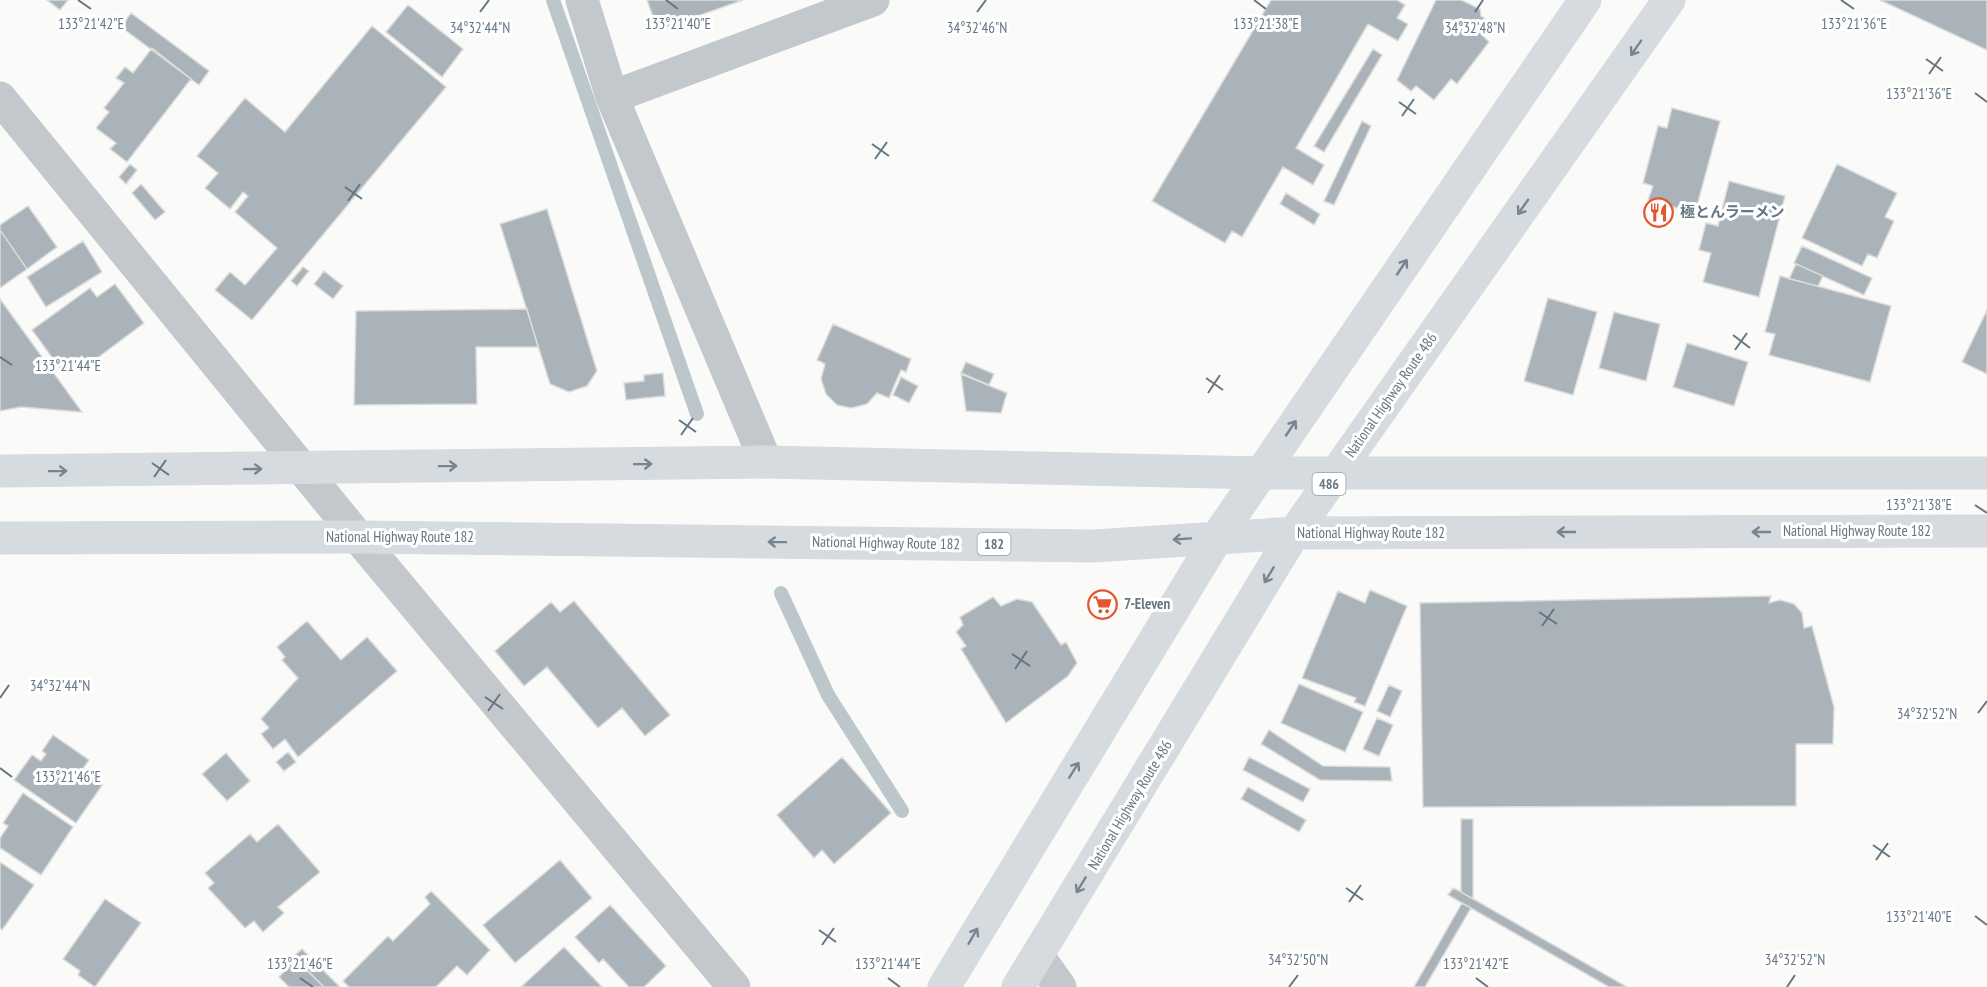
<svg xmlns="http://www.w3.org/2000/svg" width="1987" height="987" font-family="'PT Sans Narrow','Noto Sans JP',sans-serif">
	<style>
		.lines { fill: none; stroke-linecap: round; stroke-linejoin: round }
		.stream { stroke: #bbc7cb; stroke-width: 14 }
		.building { fill: #aab3b9; stroke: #dcdcda; stroke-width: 1.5 }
		.minor { stroke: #c3c8cc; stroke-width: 33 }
		.tertiary { stroke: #c3c8cc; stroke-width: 33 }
		.trunk { stroke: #d6dbdf; stroke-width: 33 }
		.oneway { stroke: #768591 }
		.ticks { fill: none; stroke: #657683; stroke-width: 2 }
		.labels { text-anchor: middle; stroke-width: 6; stroke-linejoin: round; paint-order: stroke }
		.shield { fill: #fff; stroke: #939fa8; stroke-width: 1.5 }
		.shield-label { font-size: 14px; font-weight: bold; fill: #657683 }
		.poi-label { font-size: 15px; font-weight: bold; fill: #657683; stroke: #fff; text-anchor: start }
		.street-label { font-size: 15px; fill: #657683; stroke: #fff }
		.ticks-label { font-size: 15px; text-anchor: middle; fill: #657683; stroke: #fff; stroke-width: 6; stroke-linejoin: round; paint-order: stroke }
	</style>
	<rect width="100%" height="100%" fill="#fafaf8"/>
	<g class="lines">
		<!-- stream -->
		<path class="stream" d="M553 0 697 414
			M781 593 828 695 902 811"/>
	</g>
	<!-- building -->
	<path class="building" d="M47 0H68L60 10Z
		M647 0H743L658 30Z
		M1271 0H1397L1405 5 1397 18 1408 24 1398 41 1368 24 1296 148 1324 165 1313 185 1283 167 1242 237 1232 231 1225 243 1152 201Z
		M1436 0H1461L1480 9 1481 16 1493 24 1483 36 1489 42 1457 84 1451 79 1434 100 1416 86 1411 91 1397 80Z
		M1880 0H1987V50Z
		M408 5 463 49 442 77 386 32Z
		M131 13 209 71 199 85 121 27Z
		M372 26 446 87 252 320 215 290 230 272 245 285 277 248 235 212 248 196 243 192 230 209 205 188 218 173 197 156 245 98 285 132Z
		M152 48 191 79 127 162 110 149 116 143 96 128 109 112 104 108 124 83 116 78 125 67 133 73Z
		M1373 49 1382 55 1324 152 1314 146Z
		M1672 108 1720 121 1695 213 1648 200 1653 186 1643 183 1658 126 1667 128Z
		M1362 121 1371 126 1334 205 1324 201Z
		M130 164 137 170 126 184 119 177Z
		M1837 164 1897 193 1885 217 1894 221 1877 258 1868 254 1862 266 1802 238Z
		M1729 181 1785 196 1759 297 1703 282 1711 253 1699 250 1706 223 1718 226Z
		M141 184 165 212 155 220 132 193Z
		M1286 193 1320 214 1314 225 1280 204Z
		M28 206 57 247 27 269 0 230V225Z
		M547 209 597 371 587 386 569 392 550 384 500 224Z
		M0 230 27 269 0 288Z
		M83 241 102 272 46 307 27 277Z
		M1802 246 1872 278 1864 295 1794 263Z
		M1796 264 1823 276 1818 286 1789 279Z
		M303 267 309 271 297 286 291 281Z
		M324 271 343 286 333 299 314 284Z
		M1780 276 1891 306 1870 382 1769 355 1775 334 1765 332Z
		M115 284 144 323 88 365 82 356 62 371 32 330 90 288 97 297Z
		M1548 298 1597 312 1573 395 1524 381Z
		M0 299 82 412 21 407 0 411Z
		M527 309 538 347H476L477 404 354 405 356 311Z
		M1987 310V374L1962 362Z
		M1614 312 1660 324 1646 381 1599 368Z
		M833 324 911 359 906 372 901 370 889 398 877 393 867 404 851 408 837 405 826 394 821 379 825 364 817 360Z
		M1687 343 1748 362 1734 406 1673 387Z
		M966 362 994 374 989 385 961 373Z
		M663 373 665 396 626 400 624 383 644 381V375Z
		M961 374 1007 393 1001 413 966 411Z
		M901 377 918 386 909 403 893 395Z
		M1370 590 1407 606 1365 706 1354 702 1356 698 1302 678 1338 591 1365 603Z
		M1771 596 1769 603 1780 600 1794 604 1802 613 1804 628 1812 626 1834 707 1833 744H1796V806L1423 807 1420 603Z
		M993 597 1001 606 1017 599 1032 602 1061 645 1066 642 1077 663 1068 676 1006 723 961 649 966 646 956 632 963 625 960 617Z
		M574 601 670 715 645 736 622 708 598 728 547 667 524 686 495 651 551 602 560 612Z
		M307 621 341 660 367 637 397 671 298 757 285 739 273 749 261 734 269 728 261 719 298 678 282 660 285 657 277 647Z
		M1299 684 1363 712 1345 752 1281 723Z
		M1389 685 1402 691 1390 717 1377 711Z
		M1377 718 1393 725 1379 756 1363 749Z
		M1269 730 1323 766 1390 767 1392 781 1320 780 1261 744Z
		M53 735 89 760 82 770 103 784 76 823 14 780 32 755 41 761 46 754 42 751Z
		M288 752 296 762 284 771 276 762Z
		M226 753 250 781 227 801 202 774Z
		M842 757 891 813 834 864 822 850 814 858 777 815Z
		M1249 757 1310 789 1303 802 1243 770Z
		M1248 787 1306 820 1299 832 1241 799Z
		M23 793 73 827 41 875 0 848V838L8 826 3 823Z
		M1461 819H1473V899L1461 892Z
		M278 824 320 872 278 907 284 913 263 932 254 921 245 928 208 888 214 883 205 873 250 834 257 842Z
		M560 860 592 898 515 963 483 925Z
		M0 862 34 885 2 930 0 928Z
		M1453 888 1461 892 1627 987H1609L1448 895Z
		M431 891 490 950 467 975 457 966 436 987H349L343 981 388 936 393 941 430 904 425 897Z
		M105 899 141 923 95 987 78 975 80 971 63 959Z
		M1462 903 1471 908 1425 987H1414Z
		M610 905 666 966 644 987H629L603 959 599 963 575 937Z
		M564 947 602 987H521Z
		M302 949 340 987H324L293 957Z
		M296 959 324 987H289L279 977Z"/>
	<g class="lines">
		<!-- minor -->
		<path class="minor" d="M582 0 612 97 766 462
			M612 97 873 0
			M1038 956 1060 987"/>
		<!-- tertiary -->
		<path class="tertiary" d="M0 98 358 537 734 987"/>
		<!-- trunk -->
		<path class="trunk" d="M0 471 766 462 1261 473H1987
			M0 538 358 537 1094 546 1294 533 1987 531
			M944 987 1218 536 1585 0
			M1018 987 1294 533 1669 0"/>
	</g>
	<!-- one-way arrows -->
	<defs><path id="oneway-shaft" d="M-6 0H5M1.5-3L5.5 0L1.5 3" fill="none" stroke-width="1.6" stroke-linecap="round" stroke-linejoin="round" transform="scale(1.5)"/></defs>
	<g class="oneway">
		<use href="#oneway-shaft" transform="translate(1636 48) rotate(125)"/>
		<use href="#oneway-shaft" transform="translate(1523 207) rotate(125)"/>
		<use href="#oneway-shaft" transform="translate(1402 267) rotate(-56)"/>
		<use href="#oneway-shaft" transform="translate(1291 428) rotate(-56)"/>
		<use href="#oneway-shaft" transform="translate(643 464) rotate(-1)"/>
		<use href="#oneway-shaft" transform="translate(448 466) rotate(-1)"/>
		<use href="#oneway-shaft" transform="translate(253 469) rotate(-1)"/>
		<use href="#oneway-shaft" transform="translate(58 471) rotate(-1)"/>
		<use href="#oneway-shaft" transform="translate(1566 532) rotate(180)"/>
		<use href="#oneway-shaft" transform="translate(1761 532) rotate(180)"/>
		<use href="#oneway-shaft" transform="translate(1182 539) rotate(176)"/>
		<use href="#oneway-shaft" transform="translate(777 542) rotate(-179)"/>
		<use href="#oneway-shaft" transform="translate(1269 575) rotate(121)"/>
		<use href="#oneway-shaft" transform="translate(1074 770) rotate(-58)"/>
		<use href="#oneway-shaft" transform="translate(1081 885) rotate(121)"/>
		<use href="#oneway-shaft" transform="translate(973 936) rotate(-60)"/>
	</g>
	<!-- ticks -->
	<path class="ticks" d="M78 0 91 9M666 0 678 9M1254 0 1266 9M1841 0 1854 9M480 12 489 0M977 12 986 0M1475 12 1483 0M1926 59 1943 71M1929 74 1941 57M1975 93 1987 102M1399 102 1416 114M1402 116 1414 99M872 144 889 156M875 159 887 142M345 187 362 199M348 201 360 184M1733 335 1750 348M1735 350 1747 333M0 357 12 365M1206 378 1223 390M1208 393 1220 375M679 420 696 432M681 435 693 418M152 463 169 475M154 477 166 460M1975 505 1987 513M1539 612 1557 624M1542 626 1554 609M1012 654 1030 666M1015 669 1027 651M485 697 503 709M0 698 9 685M488 711 500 694M1978 713 1987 701M0 768 12 777M1873 845 1890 857M1876 860 1888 843M1346 888 1363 900M1349 902 1361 885M1975 916 1987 925M819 930 836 942M822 945 834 928M300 978 313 987M888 978 900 987M1476 978 1488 987M1289 987 1298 975M1787 987 1795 975"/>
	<!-- icons -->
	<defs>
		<symbol id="restaurant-ring" viewBox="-11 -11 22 22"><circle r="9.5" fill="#fff" stroke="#e4572e" stroke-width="1.5"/><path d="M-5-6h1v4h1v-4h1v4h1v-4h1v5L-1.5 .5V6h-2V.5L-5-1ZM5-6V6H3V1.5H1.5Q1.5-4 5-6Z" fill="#e4572e"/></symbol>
		<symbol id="supermarket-ring" viewBox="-11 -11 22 22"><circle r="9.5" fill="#fff" stroke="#e4572e" stroke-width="1.5"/><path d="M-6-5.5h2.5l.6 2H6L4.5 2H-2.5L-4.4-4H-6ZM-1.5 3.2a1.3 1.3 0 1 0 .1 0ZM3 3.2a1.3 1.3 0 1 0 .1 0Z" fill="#e4572e"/></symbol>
	</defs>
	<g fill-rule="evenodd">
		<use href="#restaurant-ring" x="1642" y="196" width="33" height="33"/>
		<use href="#supermarket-ring" x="1086" y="588" width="33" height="33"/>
	</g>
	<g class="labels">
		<!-- shield labels -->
		<g class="shield">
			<rect x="1312.5" y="473" width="33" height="22" rx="4.5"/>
			<rect x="977.5" y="533" width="33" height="22" rx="4.5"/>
		</g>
		<g class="shield-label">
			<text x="1329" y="489">486</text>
			<text x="994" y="549">182</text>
		</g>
		<!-- poi labels -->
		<g class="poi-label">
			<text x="1680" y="217">極とんラーメン</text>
			<text x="1124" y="609">7-Eleven</text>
		</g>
		<!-- street labels -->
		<g class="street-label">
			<text transform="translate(1391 395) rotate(-55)" y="5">National Highway Route 486</text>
			<text x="1857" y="536">National Highway Route 182</text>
			<text x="1371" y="538">National Highway Route 182</text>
			<text x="400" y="542">National Highway Route 182</text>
			<text transform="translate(886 543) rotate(1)" y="5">National Highway Route 182</text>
			<text transform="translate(1130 805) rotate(-59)" y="5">National Highway Route 486</text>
		</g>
	</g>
	<g class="ticks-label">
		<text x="1854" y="29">133°21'36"E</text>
		<text x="91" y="29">133°21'42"E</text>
		<text x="678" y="29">133°21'40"E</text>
		<text x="1266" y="29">133°21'38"E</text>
		<text x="480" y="33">34°32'44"N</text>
		<text x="977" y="33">34°32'46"N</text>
		<text x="1475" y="33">34°32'48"N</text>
		<text x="1919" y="99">133°21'36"E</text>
		<text x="68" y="371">133°21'44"E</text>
		<text x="1919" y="510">133°21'38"E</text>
		<text x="60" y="691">34°32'44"N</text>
		<text x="1927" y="719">34°32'52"N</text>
		<text x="68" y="782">133°21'46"E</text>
		<text x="1919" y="922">133°21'40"E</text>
		<text x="1298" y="965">34°32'50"N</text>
		<text x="1795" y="965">34°32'52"N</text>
		<text x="300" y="969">133°21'46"E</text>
		<text x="888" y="969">133°21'44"E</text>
		<text x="1476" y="969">133°21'42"E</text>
	</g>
</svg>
